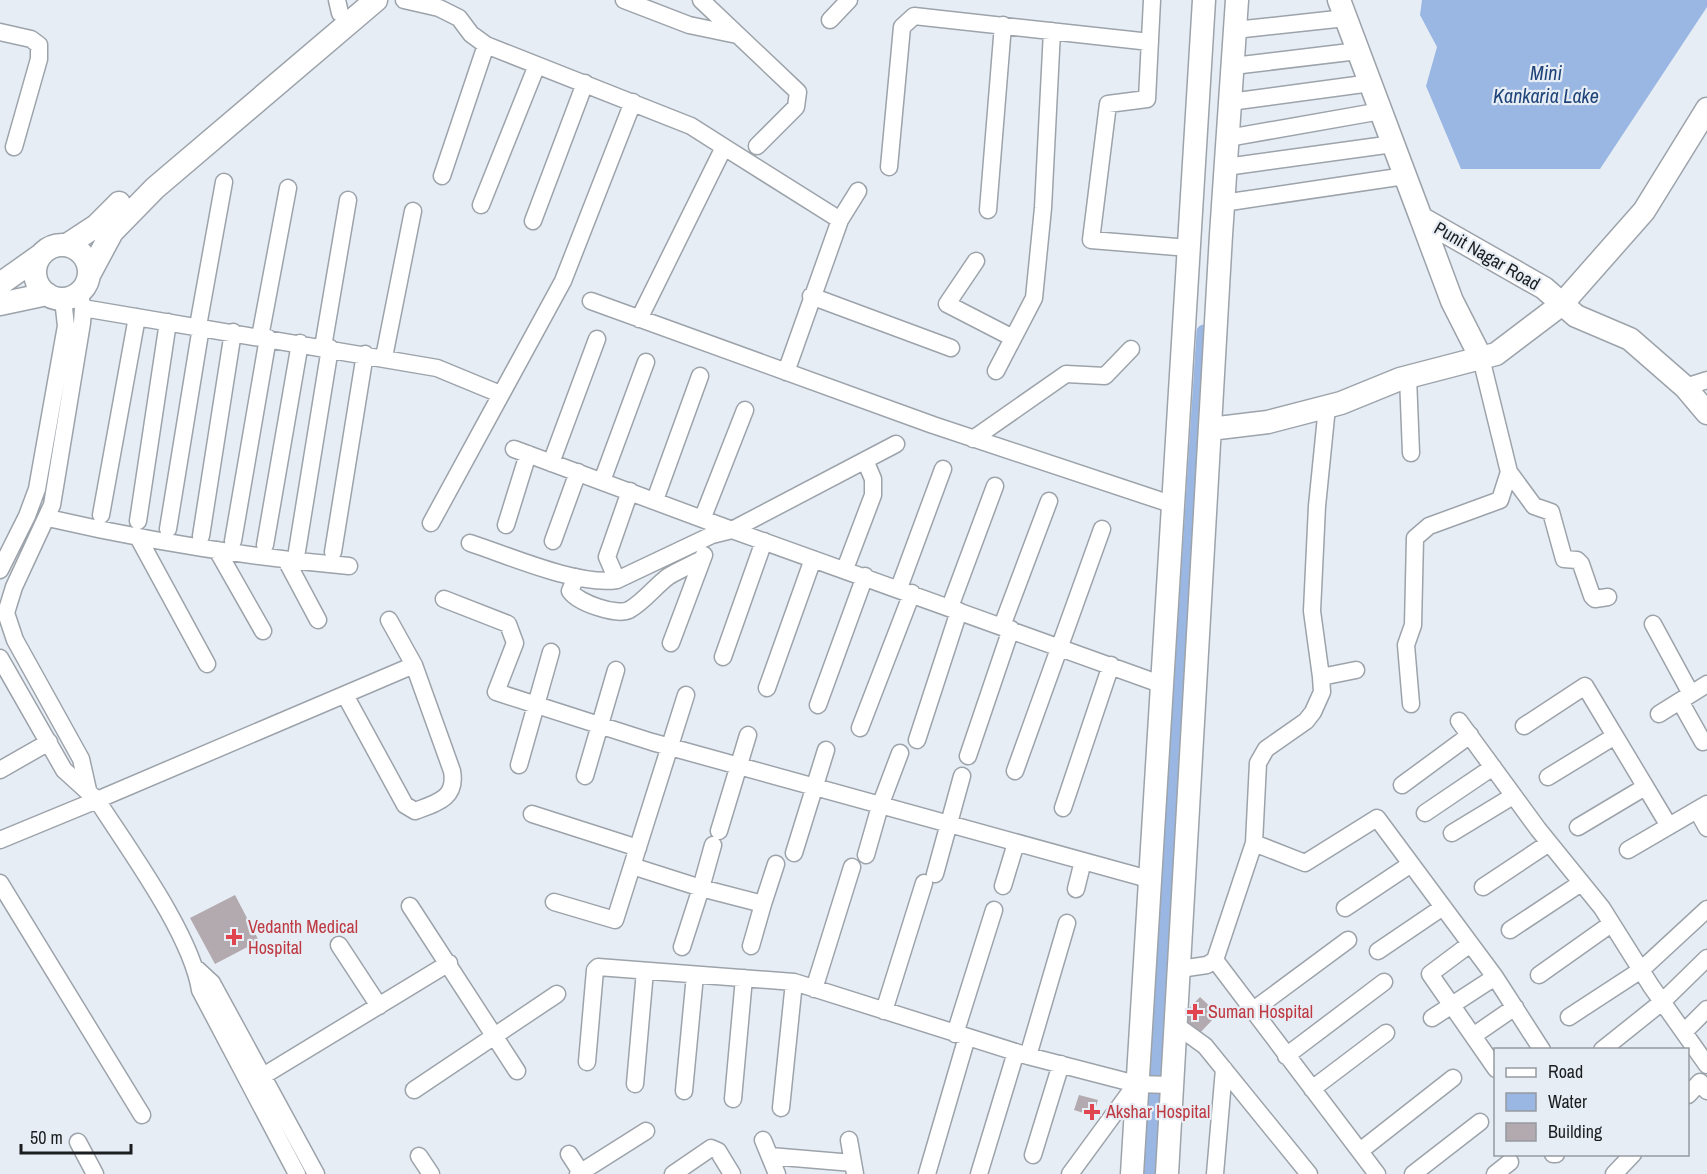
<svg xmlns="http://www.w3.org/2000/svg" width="1707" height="1174" font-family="'Archivo Narrow',sans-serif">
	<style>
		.water { fill: #99b7e2 }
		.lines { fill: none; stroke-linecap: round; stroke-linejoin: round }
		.canal { stroke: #99b7e2; stroke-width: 15 }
		.building { fill: #b3aaaf }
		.street-casing { stroke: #9da3aa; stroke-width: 19 }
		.secondary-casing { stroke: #9da3aa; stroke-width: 25 }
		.street { stroke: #fff; stroke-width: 16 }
		.secondary { stroke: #fff; stroke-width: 22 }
		.health-dot { fill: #e0444e; stroke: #e7edf5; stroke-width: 2 }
		.labels { text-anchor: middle; stroke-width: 4.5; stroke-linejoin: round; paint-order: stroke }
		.street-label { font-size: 18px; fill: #1b1e20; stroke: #e7edf5 }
		.health-label { font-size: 18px; fill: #be3a42; stroke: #e7edf5; text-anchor: start }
		.water-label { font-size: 20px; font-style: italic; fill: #1f4479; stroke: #e7edf5 }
	</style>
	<rect width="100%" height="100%" fill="#e7edf5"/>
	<!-- water -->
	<path class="water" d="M1422 0H1707V7L1600 169H1461L1426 86 1437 47 1420 15Z"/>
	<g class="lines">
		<!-- canal -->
		<path class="canal" d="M1150 1174 1204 332"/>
	</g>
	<!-- building -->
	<path class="building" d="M235 895 259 941 215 964 190 918Z
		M1200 997 1218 1014 1198 1035 1180 1018Z
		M1079 1095 1098 1100 1093 1116 1074 1110Z"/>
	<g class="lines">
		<defs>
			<path id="street" d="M337 0 340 13
				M404 0 439 8 459 18 471 34 486 45 691 126 724 147 639 319
				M624 0 689 25 737 35
				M701 0 798 92 796 107 757 146
				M1152 0 1147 99 1108 104 1091 240 1189 248
				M830 20 849 0
				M1235 30 1346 18
				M0 32 31 39 39 45V59L14 147
				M1233 66 1358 51
				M1230 102 1371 83
				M1228 138 1381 111
				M724 147 840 220 786 372
				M889 167 902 27 914 16 1150 42
				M1226 167 1393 144
				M442 176 486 45
				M1223 203 1405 176
				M481 205 537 65
				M988 210 1003 25
				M840 220 858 191
				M533 221 585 83
				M976 261 947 304 1013 338
				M79 292 83 308 82 323 52 505 14 587 6 613 15 640 81 759 88 790
				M811 296 951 348
				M591 301 933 425 1174 505
				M83 308 437 368 500 394
				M198 326 224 182
				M260 337 288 188
				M323 347 348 200
				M384 357 413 211
				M1481 358 1509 472 1534 506 1551 512 1564 559 1577 560 1581 564 1592 596 1595 599 1608 597
				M996 371 1034 298 1043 208 1052 31
				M1408 377 1411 453
				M1685 387 1707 380
				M1327 407 1317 506 1312 611 1321 677 1356 670
				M973 439 1066 374 1105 376 1131 349
				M514 449 732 530 896 444
				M551 463 597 339
				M602 481 646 362
				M655 500 700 376
				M101 515 137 317
				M703 517 745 410
				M48 518C147 541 247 557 349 566
				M138 521 168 322
				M431 523 563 281 633 102
				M506 525 528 454
				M168 529 201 327
				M201 536 233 332
				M139 539 207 664
				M233 541 268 338
				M553 541 578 472
				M470 543C510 556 577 586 617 580L712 535 732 530 1163 685
				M265 545 300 343
				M217 550 263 631
				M297 551 330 348
				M333 552 365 354
				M286 560 318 620
				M845 569 873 495V479L865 460
				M0 570 27 516 37 489 66 326 63 299
				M576 577 570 591C578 603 617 616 629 610 644 602 655 586 669 576 679 570 691 565 702 559
				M617 580 607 557 630 491
				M899 588 943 469
				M444 599 508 624 515 643 496 692 652 742 1152 880
				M950 607 995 486
				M1653 624 1691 694
				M1002 626 1049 501
				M671 643 704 555
				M723 657 764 541
				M0 658 64 770 97 800 414 665
				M767 688 813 559
				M345 695 405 805 415 811C437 803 457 798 452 771L414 665 389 620
				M1680 701 1703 742
				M1411 704 1406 645 1413 625 1415 538 1429 526 1500 500 1509 472
				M818 705 865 576
				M1659 714 1707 684
				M1459 721 1538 829 1602 908 1651 986 1707 1065
				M1524 726 1585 686 1669 826
				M860 728 912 593
				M917 740 959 611
				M968 756 1011 629
				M519 765 551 652
				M0 770 49 742
				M1015 771 1102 529
				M585 776 616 670
				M1548 777 1615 736
				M1402 785 1470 735
				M1063 808 1111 665
				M1697 810 1707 828
				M1425 813 1493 767
				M532 814 638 848
				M1578 827 1645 787
				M719 831 748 735
				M1452 833 1513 796
				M0 840 97 800C129 850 191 934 200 990L297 1174
				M1254 843 1305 863 1377 818 1495 977 1542 1050
				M1628 850 1707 804
				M794 853 826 750
				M866 855 880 806 900 753
				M632 866 701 888 713 845
				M935 874 962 776
				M0 883 142 1115
				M1003 886 1016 843
				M1483 887 1549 843
				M1076 889 1083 861
				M554 902 615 920 686 695
				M410 906 517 1071
				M1345 908 1411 864
				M1510 930 1581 883
				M1470 944 1430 974 1496 1069
				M339 945 379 1006
				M751 946 763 904
				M682 947 701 888 763 904 776 864
				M1378 951 1443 907
				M1215 960 1254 843 1258 763 1266 749 1306 721 1313 712 1322 692 1321 677
				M197 969 212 983 316 1174
				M1180 969 1207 965 1215 960 1377 1174
				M1539 975 1611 924
				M814 989 852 867
				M884 1011 924 883
				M1252 1011 1348 940
				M1569 1017 1641 970 1707 909
				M1432 1018 1495 977
				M1176 1025 1205 1046 1309 1174
				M1684 1032 1707 1009
				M955 1034 994 910
				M1473 1036 1515 1007
				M1602 1050 1662 1002 1707 958
				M1028 1056 1067 923
				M1286 1056 1384 982
				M587 1062 595 970 598 967 794 982 1028 1056 1136 1084 1171 1085
				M263 1076 449 963
				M635 1084 645 971
				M1312 1089 1386 1033
				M414 1090 557 994
				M684 1091 695 975
				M1688 1095 1700 1082 1707 1091
				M733 1099 744 978
				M781 1108 794 982
				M763 1140 777 1174
				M849 1140 855 1174
				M78 1142 95 1174
				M1360 1151 1453 1078
				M569 1154 582 1174
				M1553 1154H1556
				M1033 1155 1061 1064
				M419 1156 431 1174
				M770 1156 853 1163
				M578 1174 646 1131
				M673 1174 711 1148 718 1151 732 1174
				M927 1174 967 1037
				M979 1174 1016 1052
				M1070 1174 1136 1084
				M1215 1174 1224 1069
				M1413 1174 1480 1122
				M1495 1174 1510 1162
				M1614 1174 1633 1154"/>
			<path id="secondary" d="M1339 0 1421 218 1544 288 1576 316 1630 339 1685 387 1707 413
				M1421 218 1452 301 1481 358
				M67 245 96 226 119 203
				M35 272a27 27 0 1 1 54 0a27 27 0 1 1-54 0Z
				M90 273 112 232 155 188 376 0
				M0 284 41 255
				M0 304 47 294
				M1210 429 1268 422 1341 403 1400 379 1496 354 1562 304 1644 211 1707 109
				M1132 1174 1204 0
				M1167 1174 1221 235 1237 0"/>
		</defs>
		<!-- street casing -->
		<use href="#street" class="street-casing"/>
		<!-- secondary casing -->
		<use href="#secondary" class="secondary-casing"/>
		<!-- street -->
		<use href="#street" class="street"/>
		<!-- secondary -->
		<use href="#secondary" class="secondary"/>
	</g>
	<!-- markers -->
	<g class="health-dot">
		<path d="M231 928h6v6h6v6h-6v6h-6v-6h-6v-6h6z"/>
		<path d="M1192 1003h6v6h6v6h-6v6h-6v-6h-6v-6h6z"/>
		<path d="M1089 1103h6v6h6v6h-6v6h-6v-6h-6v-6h6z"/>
	</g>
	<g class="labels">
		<!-- street labels -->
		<g class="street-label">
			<text transform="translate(1487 256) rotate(30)" y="6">Punit Nagar Road</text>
		</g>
		<!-- health labels -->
		<g class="health-label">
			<text x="248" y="933">Vedanth Medical<tspan x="248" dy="21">Hospital</tspan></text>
			<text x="1208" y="1018">Suman Hospital</text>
			<text x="1106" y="1118">Akshar Hospital</text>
		</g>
		<!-- water labels -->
		<g class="water-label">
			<text x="1546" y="80">Mini<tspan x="1546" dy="23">Kankaria Lake</tspan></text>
		</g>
	</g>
	<!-- legend -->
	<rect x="1494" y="1048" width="195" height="108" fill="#e7edf5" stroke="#959aa0" stroke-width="1.5"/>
	<rect x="1506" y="1068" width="30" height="9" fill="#ffffff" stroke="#959aa0" stroke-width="1.5"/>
	<text x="1548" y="1078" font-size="18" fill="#1b1e20">Road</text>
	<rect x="1506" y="1093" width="30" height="18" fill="#99b7e2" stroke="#959aa0" stroke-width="1.5"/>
	<text x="1548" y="1108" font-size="18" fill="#1b1e20">Water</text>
	<rect x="1506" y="1123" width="30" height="18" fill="#b3aaaf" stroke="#959aa0" stroke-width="1.5"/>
	<text x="1548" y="1138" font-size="18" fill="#1b1e20">Building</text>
	<!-- scale -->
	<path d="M21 1144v9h110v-9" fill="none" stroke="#1b1e20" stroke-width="3"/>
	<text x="30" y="1144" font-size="18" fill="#1b1e20" stroke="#e7edf5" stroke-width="4.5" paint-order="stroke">50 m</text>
</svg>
